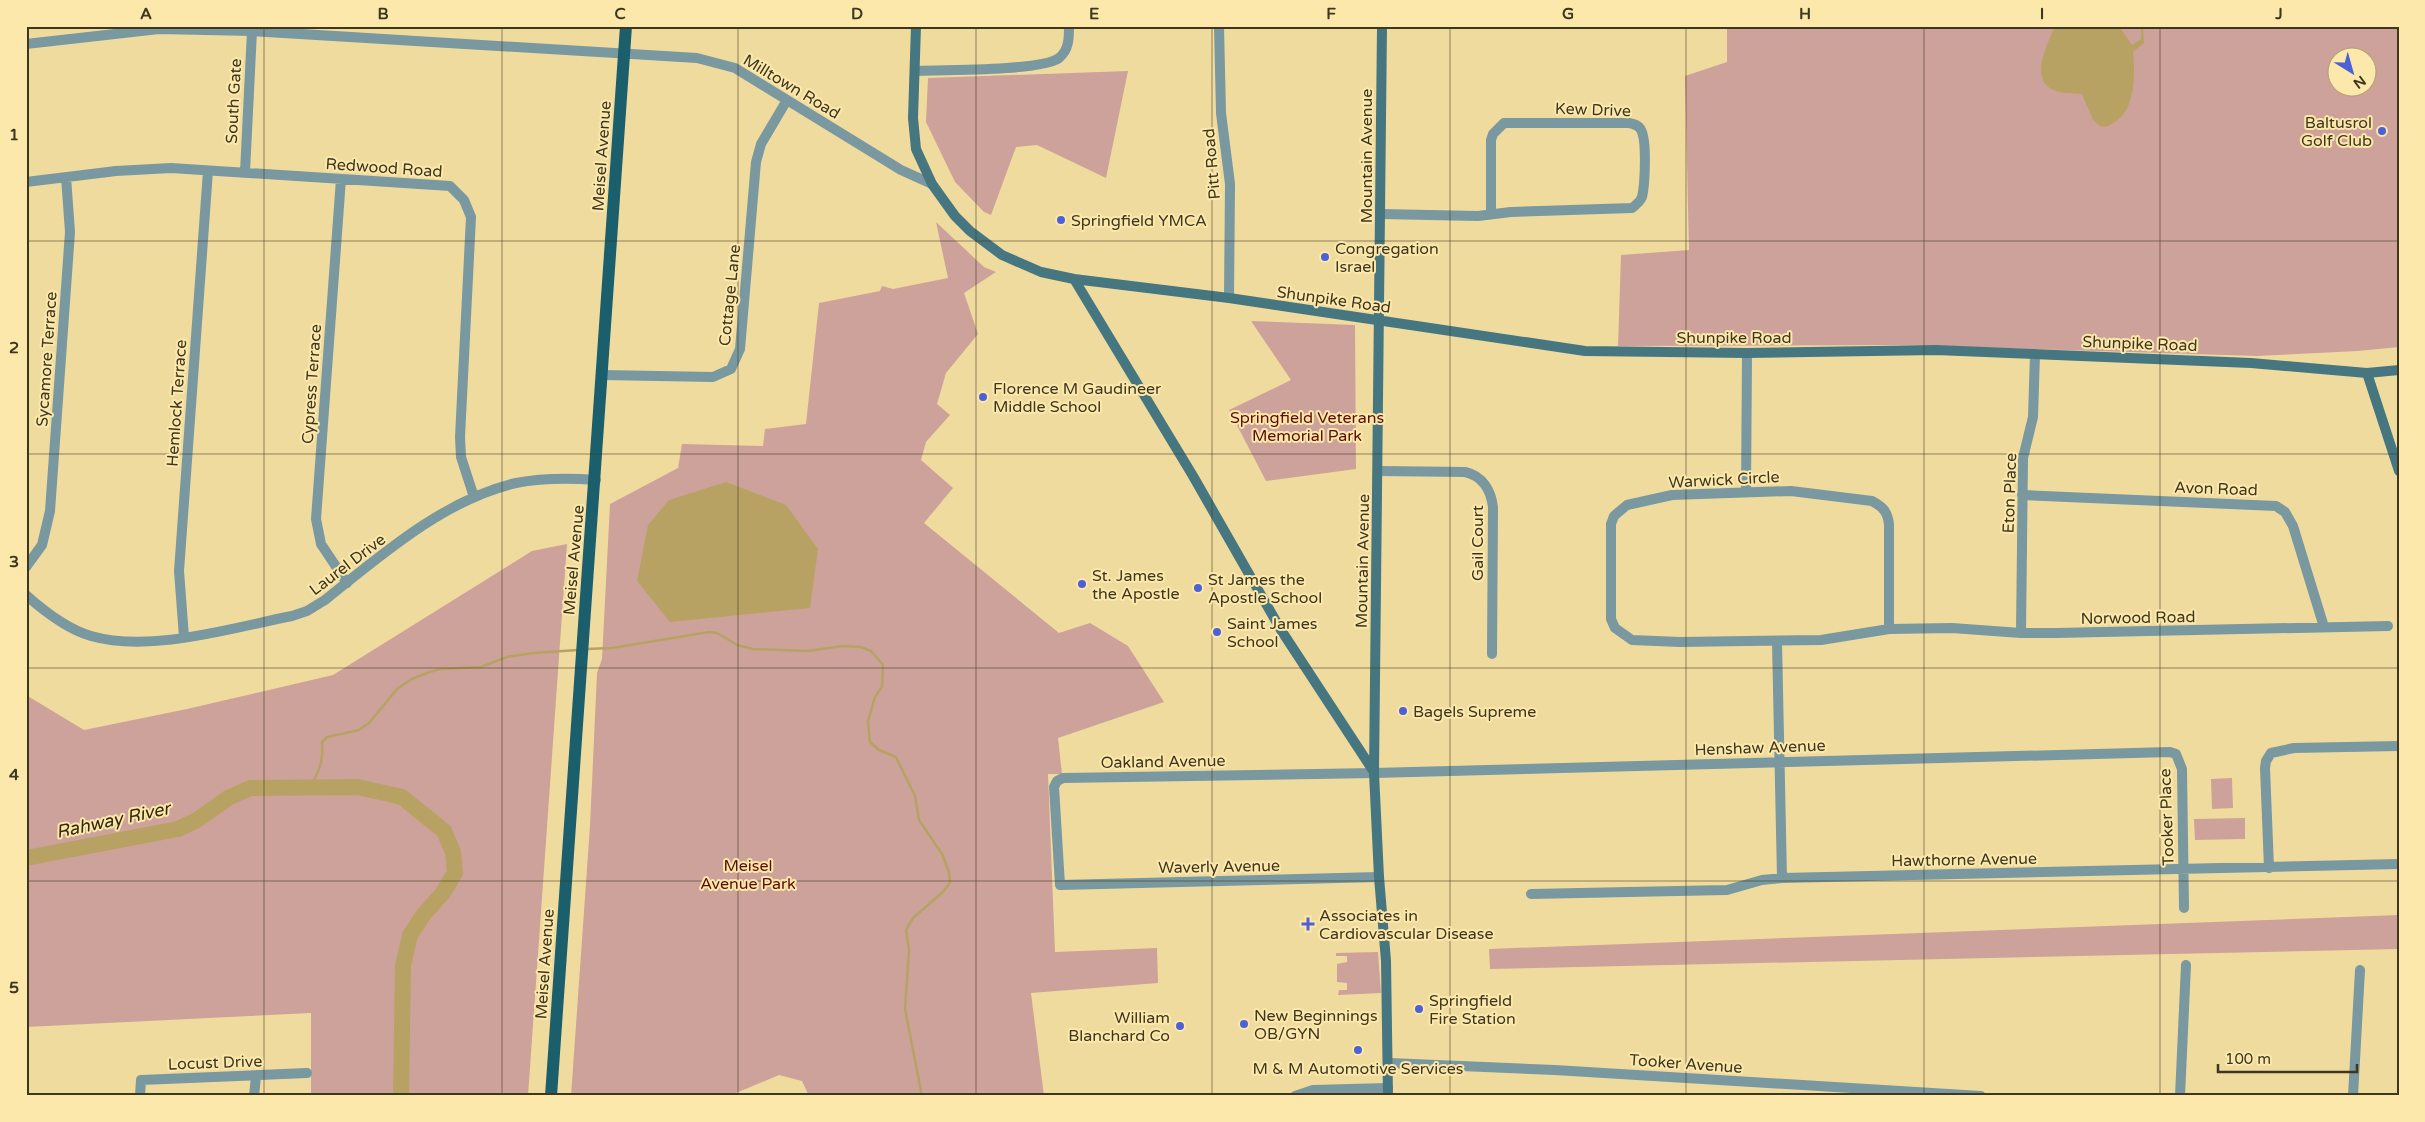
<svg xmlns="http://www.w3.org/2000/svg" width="2425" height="1122" font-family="'Varela Round',sans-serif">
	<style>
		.green { fill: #cda29a; fill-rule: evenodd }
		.water { fill: #b8a263 }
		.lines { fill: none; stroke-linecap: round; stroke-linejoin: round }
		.stream { stroke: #b8a263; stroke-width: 2.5 }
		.river { stroke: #b8a263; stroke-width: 16 }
		.street { stroke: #79989f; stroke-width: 10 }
		.secondary { stroke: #467780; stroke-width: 10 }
		.primary { stroke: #1a5f6b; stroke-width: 12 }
		.grid { fill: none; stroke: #3e361e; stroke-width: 1; stroke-opacity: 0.55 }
		.poi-dot { fill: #4c61d6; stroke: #fde8ac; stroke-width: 2 }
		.labels { text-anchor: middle; stroke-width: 4; stroke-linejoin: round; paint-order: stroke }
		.street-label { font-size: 16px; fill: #3e361e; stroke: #fde8ac }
		.poi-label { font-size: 16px; fill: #3e361e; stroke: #fde8ac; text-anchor: start }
		.park-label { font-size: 16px; fill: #5e0b02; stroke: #fde8ac }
		.water-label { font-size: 18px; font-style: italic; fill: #32290b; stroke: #fde8ac }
		.neatline { fill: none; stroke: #3e361e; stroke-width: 2 }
		.grid-label { font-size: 16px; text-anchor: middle; font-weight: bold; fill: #3e361e }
	</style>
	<rect width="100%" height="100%" fill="#f0db9f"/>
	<!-- green -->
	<path class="green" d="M1727 26H2399V347L2358 351 2257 356 1899 345 1618 346 1621 255 1689 250 1685 76 1727 62ZM2338 58H2368V88H2338Z
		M1128 71 1106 178 1037 145 1016 147 991 215 984 212 955 182 926 122 928 78Z
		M936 222 984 267 996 272 964 293 978 334 946 373 937 404 950 415 926 442 921 460 953 488 924 523 1059 633 1090 623 1128 646 1164 702 1058 738 1062 774H1048L1055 952 1157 948 1158 983 1031 993 1044 1096H809L802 1081 779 1075 729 1096H571L590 826 597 673 602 659 610 504 678 468 682 444 763 446 765 429 806 424 819 303 880 291 882 286 893 289 948 278Z
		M1251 321 1355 325 1356 469 1266 481 1229 410 1291 380Z
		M567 544 528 1096H311V1013L26 1027V695L84 730 187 709 333 675 532 551Z
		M2232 778 2233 808 2212 809 2211 779Z
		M2245 818V839L2195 840 2194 819Z
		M2399 915V949L1490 969 1489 949Z
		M1378 952 1381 993 1338 995 1339 990H1347V983L1337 982V964L1347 962V956H1336V953Z"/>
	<!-- water -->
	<path class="water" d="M2055 26H2119L2132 45 2141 39V29L2143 26 2144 43 2133 52C2135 74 2136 108 2115 122 2110 125 2107 128 2100 126L2093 120 2082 94C2073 93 2063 94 2054 90 2028 80 2048 43 2055 26Z
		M726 482 786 505 818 549 810 608 670 622 637 581 648 525 669 500Z"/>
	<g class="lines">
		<!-- stream -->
		<path class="stream" d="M586 649 612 648 709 632 717 633 737 645 753 649 807 651 843 646 861 647 871 651 883 665 882 687 875 697 868 721 870 742 879 750 896 757 915 796 919 820 942 854 949 872 950 882 944 891 913 918 906 930 909 950 905 1009 922 1096
			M310 788C319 771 324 760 322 742L327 737 359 730 369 723 398 688 412 679 427 673 440 669 481 667 507 657 533 653 578 650"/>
		<!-- river -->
		<path class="river" d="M26 858 178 829 197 820 228 798 250 788 358 787 402 797 444 831 453 852 455 873 442 894 424 914 410 935 403 966 401 1096"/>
		<!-- street -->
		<path class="street" d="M1219 26 1221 113 1230 184 1229 298
			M26 44 159 29 252 31 697 58 735 68 901 170 932 184
			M915 71C942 70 1042 71 1059 58 1069 50 1069 38 1069 26
			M245 172 252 31
			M341 179 316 519 321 544 347 583
			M26 182 116 171 171 168 450 186 464 200 471 217 460 437 461 457 474 497
			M1381 214 1478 216 1511 212 1632 208C1636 205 1640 202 1642 197 1645 185 1647 140 1641 130 1639 125 1634 124 1629 123H1504L1493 134 1491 140V214
			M602 375 713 377 731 369 740 349 756 162 761 144 787 100
			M1378 471 1465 472C1483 476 1491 491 1493 507L1492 654
			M1746 492 1747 353
			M2022 495 2276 506 2285 512 2293 526 2324 627
			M26 567 42 545 50 511 70 232 66 177
			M26 595C45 612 67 629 91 636 151 653 231 628 292 616L307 611 325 600C380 556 445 499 516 483 542 478 569 478 596 480
			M1889 629V525C1888 512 1883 507 1872 501L1791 491 1672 495 1627 505 1614 516 1611 524V619L1615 628 1632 640 1680 642 1821 640 1889 629 1952 628 2021 633H2056L2388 626
			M2021 633 2023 458 2033 417 2035 354
			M184 637 179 571 208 171
			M1777 642 1782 878
			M2269 868 2265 768 2266 761 2271 753 2294 748 2399 746
			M1379 877 1060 885 1054 787 1057 781 1063 778 1374 773 2170 752 2176 754 2182 769 2184 908
			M1531 894 1727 890 1762 880 1782 878 2399 864
			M1389 1063 1555 1070 1981 1096
			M140 1096 141 1080 307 1073
			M254 1096 256 1076
			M1295 1096 1313 1090 1388 1088
			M2180 1096 2186 965
			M2353 1096 2360 970"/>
		<!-- secondary -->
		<path class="secondary" d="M916 26 913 118 916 149 932 184 955 216 970 231 1002 255 1041 272 1074 279 1229 298 1585 351 1747 353 1936 350 2251 363 2367 373 2399 370
			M1382 26 1374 773 1379 877 1386 961 1388 1096
			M1074 279 1193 476 1281 630 1374 772
			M2367 373 2399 471"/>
		<!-- primary -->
		<path class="primary" d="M551 1096 626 26"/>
	</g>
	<!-- grid -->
	<path class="grid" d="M264 26V1096M502 26V1096M738 26V1096M976 26V1096M1212 26V1096M1450 26V1096M1686 26V1096M1924 26V1096M2160 26V1096M26 241H2399M26 454H2399M26 668H2399M26 881H2399"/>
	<!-- markers -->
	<g class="poi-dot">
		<circle cx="2382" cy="131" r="5"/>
		<circle cx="1061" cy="220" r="5"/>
		<circle cx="1325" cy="257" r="5"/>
		<circle cx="983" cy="397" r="5"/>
		<circle cx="1082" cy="584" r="5"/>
		<circle cx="1198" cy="588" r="5"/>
		<circle cx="1217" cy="632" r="5"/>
		<circle cx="1403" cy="711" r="5"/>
		<path d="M1305.5 916.5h5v5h5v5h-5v5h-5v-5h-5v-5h5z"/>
		<circle cx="1419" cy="1009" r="5"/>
		<circle cx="1244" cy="1024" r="5"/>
		<circle cx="1180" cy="1026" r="5"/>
		<circle cx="1358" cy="1050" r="5"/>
	</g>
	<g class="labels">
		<!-- street labels -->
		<g class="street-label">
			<text transform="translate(792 86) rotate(31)" y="6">Milltown Road</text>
			<text transform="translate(233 101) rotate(-87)" y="6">South Gate</text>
			<text transform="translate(1593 109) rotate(2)" y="6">Kew Drive</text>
			<text transform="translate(601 156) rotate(-86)" y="6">Meisel Avenue</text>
			<text transform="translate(1366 156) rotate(-90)" y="6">Mountain Avenue</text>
			<text transform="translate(1211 164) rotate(-95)" y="6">Pitt Road</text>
			<text transform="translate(384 167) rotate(4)" y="6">Redwood Road</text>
			<text transform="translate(729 295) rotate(-84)" y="6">Cottage Lane</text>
			<text transform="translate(1334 299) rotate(8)" y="6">Shunpike Road</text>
			<text x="1734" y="343">Shunpike Road</text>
			<text transform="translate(2140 343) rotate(2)" y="6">Shunpike Road</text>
			<text transform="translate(46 359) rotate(-86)" y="6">Sycamore Terrace</text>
			<text transform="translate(311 384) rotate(-86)" y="6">Cypress Terrace</text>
			<text transform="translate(176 403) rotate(-86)" y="6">Hemlock Terrace</text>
			<text transform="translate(1724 479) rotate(-3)" y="6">Warwick Circle</text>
			<text transform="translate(2216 488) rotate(2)" y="6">Avon Road</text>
			<text transform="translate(2009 493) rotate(-88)" y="6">Eton Place</text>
			<text transform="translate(1477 543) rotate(-90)" y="6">Gail Court</text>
			<text transform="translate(573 560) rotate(-85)" y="6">Meisel Avenue</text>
			<text transform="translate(1362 561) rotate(-89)" y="6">Mountain Avenue</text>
			<text transform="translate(347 564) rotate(-37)" y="6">Laurel Drive</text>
			<text transform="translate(2138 617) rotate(-1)" y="6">Norwood Road</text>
			<text transform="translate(1760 747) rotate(-2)" y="6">Henshaw Avenue</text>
			<text transform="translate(1163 761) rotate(-1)" y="6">Oakland Avenue</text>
			<text transform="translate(2166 817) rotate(-92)" y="6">Tooker Place</text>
			<text transform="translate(1964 859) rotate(-1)" y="6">Hawthorne Avenue</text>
			<text transform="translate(1219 866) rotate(-1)" y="6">Waverly Avenue</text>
			<text transform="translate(544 964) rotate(-86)" y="6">Meisel Avenue</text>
			<text transform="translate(215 1062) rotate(-2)" y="6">Locust Drive</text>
			<text transform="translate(1686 1063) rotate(4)" y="6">Tooker Avenue</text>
		</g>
		<!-- poi labels -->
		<g class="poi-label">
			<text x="2372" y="128" text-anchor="end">Baltusrol<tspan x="2372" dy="18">Golf Club</tspan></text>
			<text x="1071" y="226">Springfield YMCA</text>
			<text x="1335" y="254">Congregation<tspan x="1335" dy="18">Israel</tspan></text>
			<text x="993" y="394">Florence M Gaudineer<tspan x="993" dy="18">Middle School</tspan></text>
			<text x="1092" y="581">St. James<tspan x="1092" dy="18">the Apostle</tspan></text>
			<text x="1208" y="585">St James the<tspan x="1208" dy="18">Apostle School</tspan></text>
			<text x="1227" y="629">Saint James<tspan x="1227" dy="18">School</tspan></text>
			<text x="1413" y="717">Bagels Supreme</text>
			<text x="1319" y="921">Associates in<tspan x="1319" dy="18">Cardiovascular Disease</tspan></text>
			<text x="1429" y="1006">Springfield<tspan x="1429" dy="18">Fire Station</tspan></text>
			<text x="1254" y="1021">New Beginnings<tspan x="1254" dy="18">OB/GYN</tspan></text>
			<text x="1170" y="1023" text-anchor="end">William<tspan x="1170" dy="18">Blanchard Co</tspan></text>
			<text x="1358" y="1074" text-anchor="middle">M &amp; M Automotive Services</text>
		</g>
		<!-- park labels -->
		<g class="park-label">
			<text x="1307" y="423">Springfield Veterans<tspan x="1307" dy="18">Memorial Park</tspan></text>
			<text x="748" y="871">Meisel<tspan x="748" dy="18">Avenue Park</tspan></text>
		</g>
		<!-- water labels -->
		<g class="water-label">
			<text transform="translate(113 820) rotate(-12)" y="6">Rahway River</text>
		</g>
	</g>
	<!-- border -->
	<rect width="2425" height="1122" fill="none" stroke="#fde8ac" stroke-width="55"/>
	<!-- north arrow -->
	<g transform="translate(2352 72) rotate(143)"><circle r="24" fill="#fde8ac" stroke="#b1a173"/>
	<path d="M0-4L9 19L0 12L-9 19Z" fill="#4c61d6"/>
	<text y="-8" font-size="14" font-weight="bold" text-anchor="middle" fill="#3e361e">N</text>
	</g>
	<!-- scale -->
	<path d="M2218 1064v8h139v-8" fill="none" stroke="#3e361e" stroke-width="2.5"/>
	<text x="2225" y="1064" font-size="15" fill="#3e361e" stroke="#fde8ac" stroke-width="4" paint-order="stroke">100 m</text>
	<rect x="28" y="28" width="2370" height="1066" class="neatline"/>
	<g class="grid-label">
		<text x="146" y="19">A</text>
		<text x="383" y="19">B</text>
		<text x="620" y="19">C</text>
		<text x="857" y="19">D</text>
		<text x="1094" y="19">E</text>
		<text x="1331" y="19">F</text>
		<text x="1568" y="19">G</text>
		<text x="1805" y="19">H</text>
		<text x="2042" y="19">I</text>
		<text x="2279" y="19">J</text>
		<text x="14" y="140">1</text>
		<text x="14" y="353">2</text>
		<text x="14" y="567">3</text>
		<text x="14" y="780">4</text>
		<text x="14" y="993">5</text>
	</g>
</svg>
